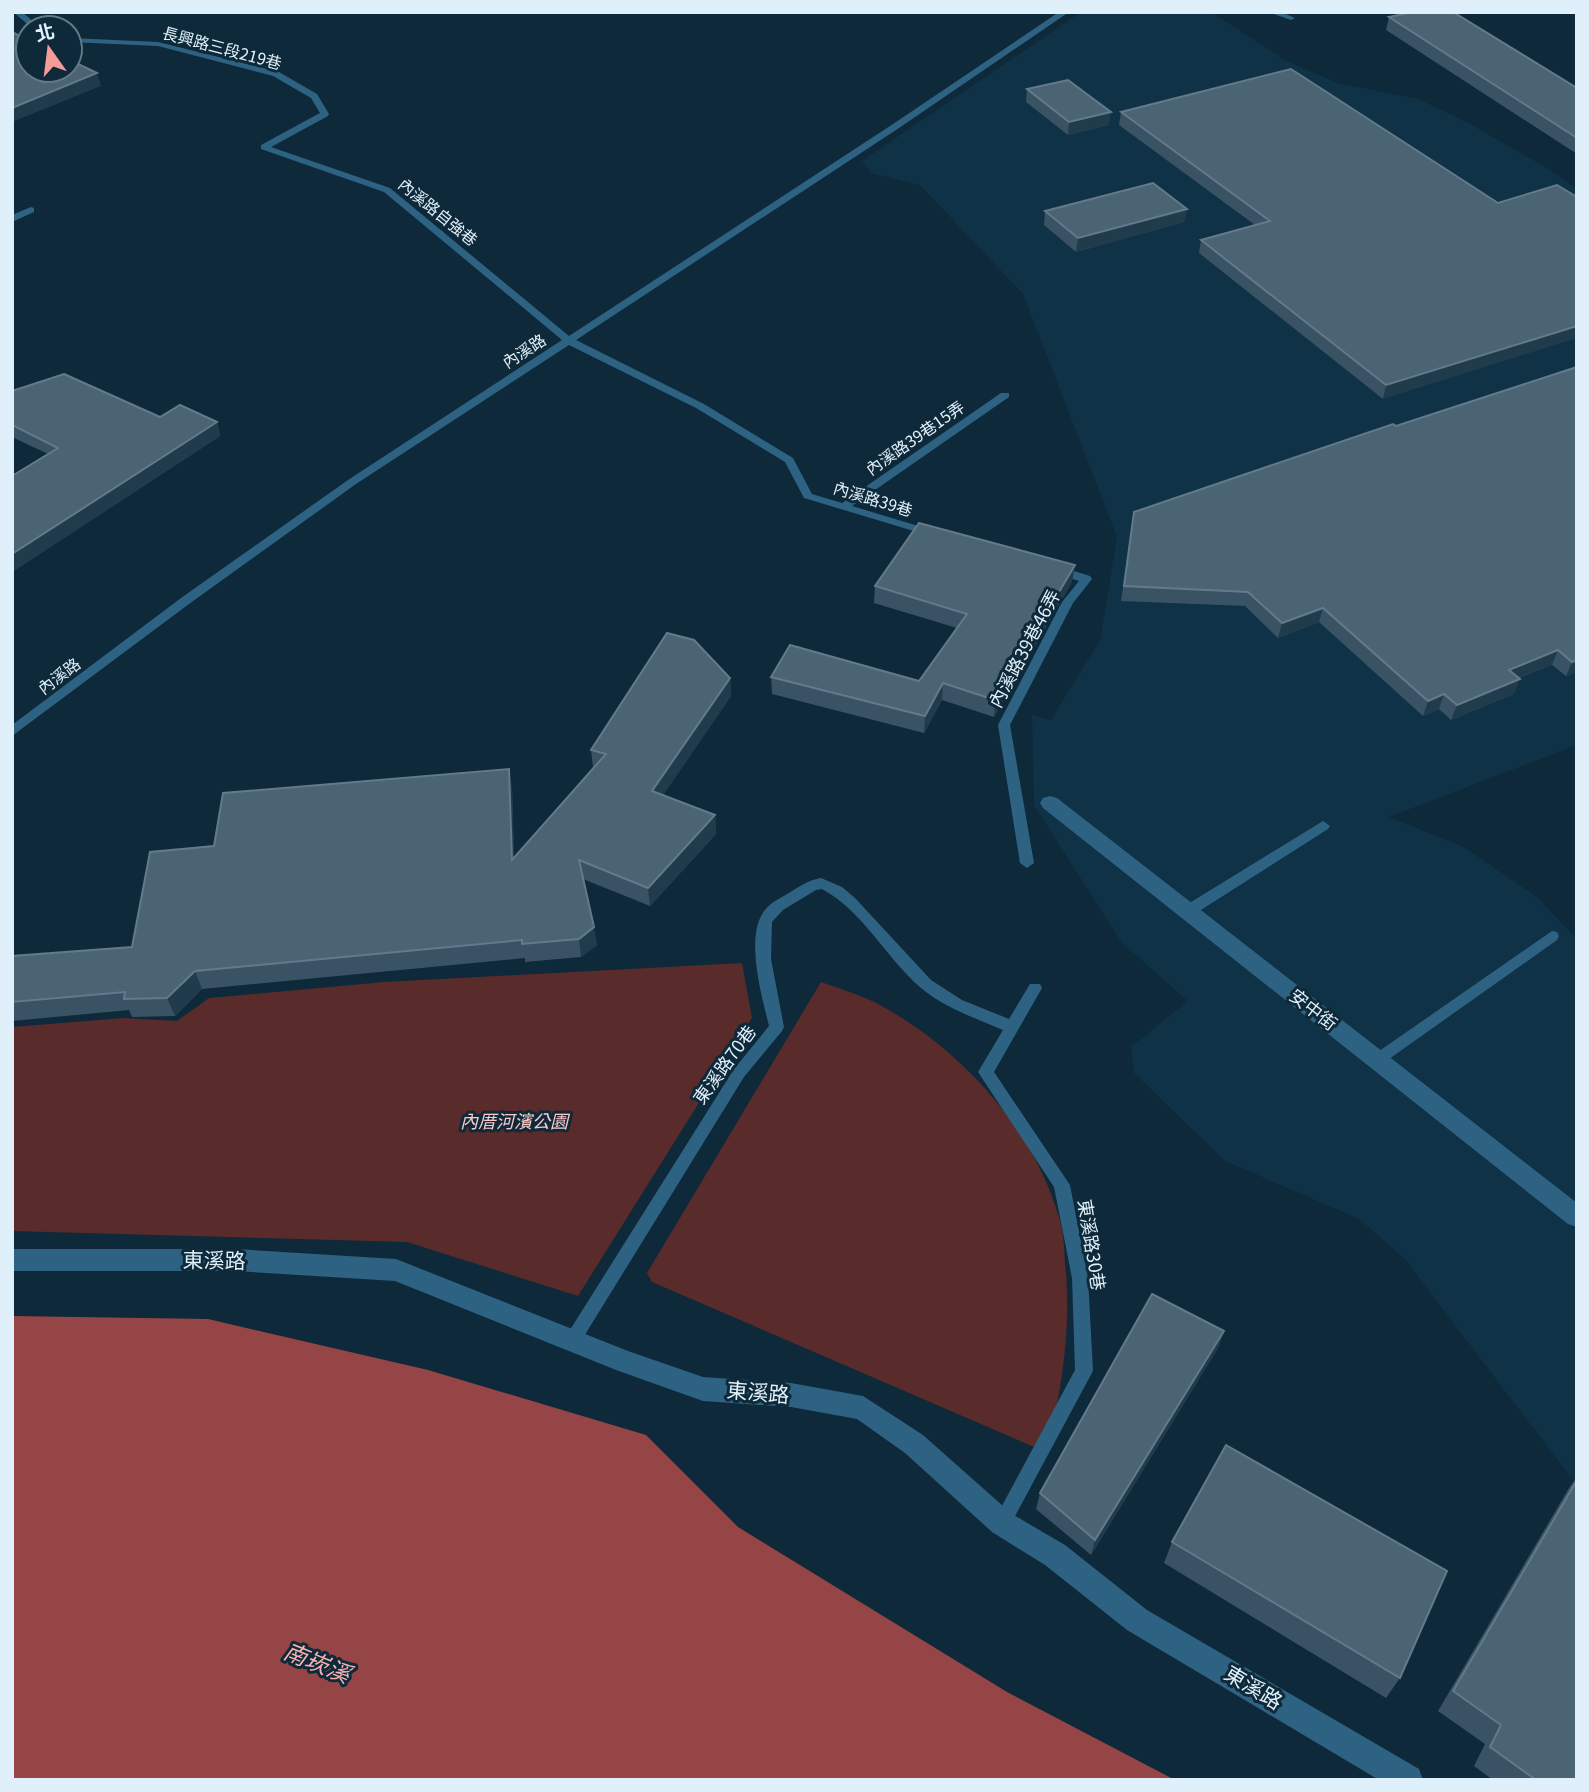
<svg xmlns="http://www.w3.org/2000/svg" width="1589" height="1792" font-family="Georgia,'Noto Sans TC',serif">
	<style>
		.built { fill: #0f3247 }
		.green { fill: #592b2a }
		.water { fill: #954545 }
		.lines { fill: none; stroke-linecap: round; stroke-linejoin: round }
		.lane { fill: #2e6282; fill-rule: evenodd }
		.street { fill: #2e6282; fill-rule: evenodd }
		.wall { fill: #395364 }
		.shaded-wall { fill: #203b4c }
		.building { fill: #4b6474; stroke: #627a89; stroke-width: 2 }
		.labels { text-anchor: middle; stroke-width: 6; stroke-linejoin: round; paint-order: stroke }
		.far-street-label { font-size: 16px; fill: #e0f0fa; stroke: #0e2939 }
		.street-label { font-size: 18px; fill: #e0f0fa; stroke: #0e2939 }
		.park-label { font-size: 18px; font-style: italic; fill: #fac9c7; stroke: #0e2939 }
		.near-street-label { font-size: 21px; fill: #e0f0fa; stroke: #0e2939 }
		.near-water-label { font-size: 23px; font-style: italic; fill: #f9b2af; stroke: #0e2939 }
	</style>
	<rect width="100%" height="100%" fill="#0e2939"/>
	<!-- built -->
	<path class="built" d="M1081 12H1211L1287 61 1338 83 1418 99 1465 121 1547 168 1577 189V745L1389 817 1464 847 1537 897 1577 939V1486L1405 1259 1359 1219 1225 1161 1134 1073 1131 1047 1188 1001 1122 943 1034 805 1032 715 1051 720 1100 640 1117 537 1023 294 920 185 871 173 862 161Z"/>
	<!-- green -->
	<path class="green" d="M742 963 752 1018 578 1296 407 1242 12 1231V1027L123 1018 177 1021 209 998 384 982Z
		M821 982C840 989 862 995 880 1005 962 1050 1035 1130 1060 1221 1064 1234 1064 1250 1065 1263 1072 1332 1061 1386 1048 1453L652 1282 647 1273Z"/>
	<!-- water -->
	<path class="water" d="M12 1316 208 1319 428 1370 646 1435 738 1527 1007 1692 1175 1780H12Z"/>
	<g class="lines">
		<!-- lane -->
		<path class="lane" d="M13 12H22L41 28H32Z
			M1059 12H1069L899 128 576 340 704 404 793 458 812 494 842 503 1001 393H1009V397L852 506 935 531V535H927L804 498 785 462 696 408 569 345 356 484 189 604 12 736V725L181 598 348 480 562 340 384 192 261 149V145L320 113 311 98 273 76 158 46 70 42V38L158 42 279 72 317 94 329 114 328 116 271 147 390 188 569 336 893 124Z
			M1268 12H1281L1295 18 1291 20Z
			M31 207 34 208V212L12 222V215Z
			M1058 566 1090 576 1092 579 1073 603 1010 725 1034 863 1027 868 1020 863 998 725 1062 602 1079 581 1054 573 1052 570Z
			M1323 821 1330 826 1328 829 1193 915H1183L1181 911 1183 907Z
			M821 878 842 887 855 898 931 980 962 1000 1009 1019 1030 984H1040L1042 988 994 1072 1070 1185 1088 1278 1093 1371 1008 1529 1002 1532 996 1529 993 1523 996 1517 1075 1370 1072 1278 1054 1187 978 1072 1003 1030C975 1018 945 1008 921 988 886 958 863 911 822 889L816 890 783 910 772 922 771 959 784 1027 782 1031 744 1077 578 1346 572 1349 566 1346 563 1341 734 1069 769 1026C762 997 744 935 765 910 772 901 783 897 792 891 802 885 809 880 821 878Z
			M1552 931 1557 932 1559 936 1557 940 1382 1064 1377 1066 1372 1064 1369 1060 1372 1056Z"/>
		<!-- street -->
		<path class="street" d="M1050 796 1057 798 1577 1203V1227L1568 1224 1043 808 1040 803 1043 798Z
			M12 1249H236L396 1259 628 1351 703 1377 791 1383 863 1396 923 1435 1012 1514 1065 1545 1147 1610 1419 1769 1423 1780H1379L1127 1630 1045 1565 992 1532 905 1453 857 1419 791 1407 703 1401 616 1370 395 1281 236 1271H12Z"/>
	</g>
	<!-- wall -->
	<path class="wall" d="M1389 17 1577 88V154L1386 30Z
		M1027 89 1109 125 1068 135 1026 102Z
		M1121 112 1498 203 1383 399 1199 253 1201 240 1255 225 1119 125Z
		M1187 209 1184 222 1076 252 1044 225 1045 211Z
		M1577 367V672L1566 676 1552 665 1519 678 1514 694 1451 720 1439 709 1423 716 1319 622 1278 638 1245 606 1121 601 1134 512Z
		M12 391 160 417 217 422 220 436 12 572V476L48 454 12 437Z
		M1072 582 994 717 942 700 924 733 772 694 771 677 919 681 957 628 874 603 875 586Z
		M730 678 731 696 663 795 715 815 716 834 650 906 583 879 597 945 581 957 525 962V958L202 989 175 1016 132 1017 129 1010 12 1021V956L132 947 214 846 512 787 514 858 593 767 591 750Z
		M1224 1331 1218 1348 1091 1555 1036 1509 1040 1493Z
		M1577 1477V1780H1493L1474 1766 1485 1744 1438 1711 1569 1488Z
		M1172 1542 1400 1678 1386 1698 1164 1563Z"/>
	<!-- shaded-wall -->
	<path class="shaded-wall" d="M97 73 101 86 12 122V108Z
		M1111 112 1109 125 1068 135 1069 122Z
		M1187 209 1184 222 1076 252 1078 238Z
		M1577 326V338L1383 399 1386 385Z
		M217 422 220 436 12 572V554Z
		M1075 565 1072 582 994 717 995 700Z
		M1323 608 1319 622 1278 638 1282 623Z
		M1558 650 1552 665 1503 684 1509 670Z
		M1577 660V672L1566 676 1572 662Z
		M730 678 731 696 653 810 652 791Z
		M1520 679 1514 694 1451 720 1457 705Z
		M943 683 942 700 924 733 925 716Z
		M1444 694 1439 709 1423 716 1428 701Z
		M509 769 512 787 515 879 512 860Z
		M715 815 716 834 650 906 648 888Z
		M594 927 597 945 581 957 579 939Z
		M195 971 202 989 175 1016 167 998Z
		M1224 1331 1218 1348 1091 1555 1095 1540Z"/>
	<!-- building -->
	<path class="building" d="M1413 12H1453L1577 88V138L1389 17Z
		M12 32 28 40V70H70V60L97 73 12 108Z
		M1291 69 1498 203 1557 185 1577 197V326L1386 385 1201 240 1270 221 1121 112Z
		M1068 80 1111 112 1069 122 1027 89Z
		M1153 183 1187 209 1078 238 1045 211Z
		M1577 367V660L1572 662 1558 650 1509 670 1520 679 1457 705 1444 694 1428 701 1323 608 1282 623 1248 592 1124 586 1134 512 1393 424 1396 426Z
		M64 374 160 417 180 405 217 422 12 554V476L58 448 12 425V391Z
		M919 523 1075 565 995 700 943 683 925 716 771 677 790 645 919 681 967 614 875 586Z
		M667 633 694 640 730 678 652 791 715 815 648 888 579 860 594 927 579 939 522 944V940L195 971 167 998 124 999 125 992 12 1002V956L132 947 150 852 214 846 223 793 509 769 512 860 606 754 591 750Z
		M1152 1294 1224 1331 1095 1540 1040 1493Z
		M1226 1445 1447 1571 1400 1678 1172 1542Z
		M1577 1480V1780H1536L1490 1747 1501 1725 1453 1691Z"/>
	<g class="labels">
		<!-- far-street labels -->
		<g class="far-street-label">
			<text transform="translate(222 48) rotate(15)" y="6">長興路三段219巷</text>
			<text transform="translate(438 212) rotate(39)" y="6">內溪路自強巷</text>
			<text transform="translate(524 351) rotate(-33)" y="6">內溪路</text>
			<text transform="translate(915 438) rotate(-35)" y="6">內溪路39巷15弄</text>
			<text transform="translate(873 499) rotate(17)" y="6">內溪路39巷</text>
			<text transform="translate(59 676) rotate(-37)" y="6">內溪路</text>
		</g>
		<!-- street labels -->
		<g class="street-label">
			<text transform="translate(1025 649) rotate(-62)" y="6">內溪路39巷46弄</text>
			<text transform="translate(1313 1010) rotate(38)" y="6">安中街</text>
			<text transform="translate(725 1065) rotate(-54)" y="6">東溪路70巷</text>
			<text transform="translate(1091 1245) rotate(81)" y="6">東溪路30巷</text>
		</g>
		<!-- park labels -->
		<g class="park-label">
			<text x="514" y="1128">內厝河濱公園</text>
		</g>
		<!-- near-street labels -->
		<g class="near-street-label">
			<text transform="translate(214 1261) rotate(1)" y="7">東溪路</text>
			<text transform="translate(758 1393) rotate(5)" y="7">東溪路</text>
			<text transform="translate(1253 1688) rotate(31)" y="7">東溪路</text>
		</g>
		<!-- near-water labels -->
		<g class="near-water-label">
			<text transform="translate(317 1663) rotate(22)" y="8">南崁溪</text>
		</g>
	</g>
	<!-- border -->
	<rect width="1589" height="1792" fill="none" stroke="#e0f0fa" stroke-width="28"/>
	<!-- north arrow -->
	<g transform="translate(49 49) rotate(346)"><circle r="33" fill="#0e2939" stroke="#627986" stroke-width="2"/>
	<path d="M0-5L12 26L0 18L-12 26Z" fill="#f59b98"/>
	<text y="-10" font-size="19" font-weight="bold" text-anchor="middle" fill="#e0f0fa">北</text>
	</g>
</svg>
